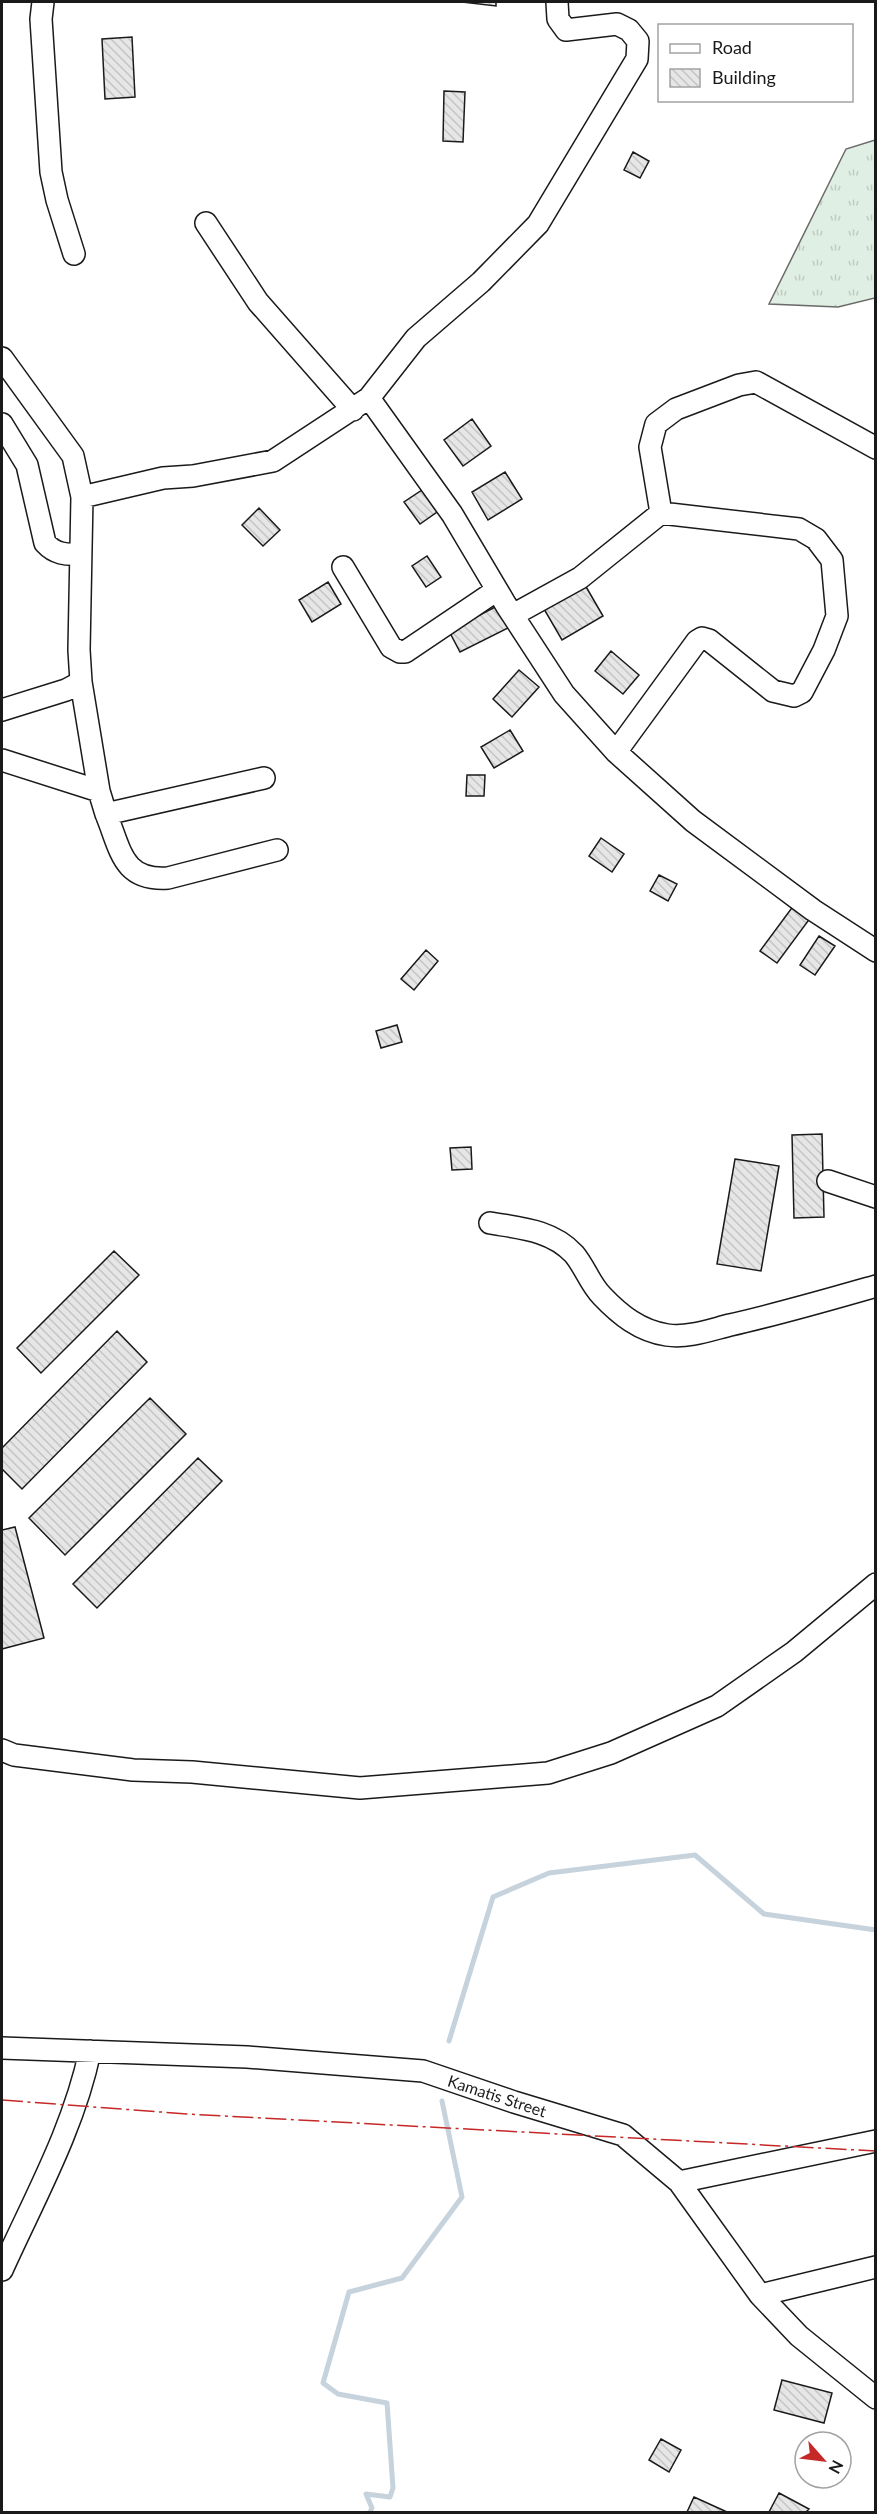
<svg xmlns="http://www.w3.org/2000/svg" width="877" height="2514" font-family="Lato,sans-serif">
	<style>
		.grass { fill: url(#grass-tufts); stroke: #6a6a6a; stroke-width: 1.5 }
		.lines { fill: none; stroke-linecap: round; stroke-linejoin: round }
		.stream { stroke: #c6d2dc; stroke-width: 5 }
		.building { fill: url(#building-back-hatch); stroke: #1a1a1a; stroke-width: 1.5 }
		.minor-casing { stroke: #1a1a1a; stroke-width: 24 }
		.minor { stroke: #fff; stroke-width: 21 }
		.power { stroke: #c62828; stroke-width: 1.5; stroke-dasharray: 21 4.5 3 4.5; stroke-linecap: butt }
		.labels { text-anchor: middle; stroke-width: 4.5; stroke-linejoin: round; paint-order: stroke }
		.street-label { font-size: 16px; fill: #1a1a1a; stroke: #fff }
	</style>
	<defs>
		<pattern id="grass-tufts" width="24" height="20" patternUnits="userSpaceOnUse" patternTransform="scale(1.5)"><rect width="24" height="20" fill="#e0efe3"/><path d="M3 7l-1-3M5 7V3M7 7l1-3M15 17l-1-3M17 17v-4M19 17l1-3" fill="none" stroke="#c0ccc2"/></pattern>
		<pattern id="building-back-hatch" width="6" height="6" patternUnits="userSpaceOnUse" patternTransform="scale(1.5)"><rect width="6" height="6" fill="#e6e6e6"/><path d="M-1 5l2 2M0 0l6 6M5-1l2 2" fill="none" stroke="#c5c5c5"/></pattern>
	</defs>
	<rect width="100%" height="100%" fill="#fff"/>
	<!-- grass -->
	<path class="grass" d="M875 140V298L838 307 769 304 846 149Z"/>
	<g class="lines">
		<!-- stream -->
		<path class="stream" d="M449 2041 493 1897 549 1873 695 1855 764 1914 876 1930
			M370 2512 372 2508 366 2494 390 2497 393 2488 387 2403 338 2394 323 2383 349 2292 402 2278 462 2197 442 2101"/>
	</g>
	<!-- building -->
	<path class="building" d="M462 2H496V6Z
		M132 37 135 97 105 99 102 39Z
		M444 91 465 92 463 142 443 141Z
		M633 152 649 161 640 178 624 170Z
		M472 419 491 446 463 466 444 440Z
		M505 472 522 499 488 520 472 492Z
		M422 490 437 512 420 524 404 502Z
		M259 508 280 530 263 546 242 525Z
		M427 556 441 577 426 587 412 566Z
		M328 582 341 604 312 622 299 600Z
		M585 585 603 616 562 640 544 609Z
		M497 606 508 628 460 652 449 631Z
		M611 651 639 675 623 694 595 671Z
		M519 670 539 687 512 717 493 699Z
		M510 730 523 751 494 768 481 747Z
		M467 775H485L484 796H466Z
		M601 838 624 854 612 872 589 856Z
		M659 875 677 884 668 901 650 891Z
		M794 905 811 917 777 963 760 951Z
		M819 936 835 946 815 975 800 965Z
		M426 950 438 961 414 990 401 979Z
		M397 1025 402 1042 381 1048 376 1031Z
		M822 1134 824 1217 794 1218 792 1135Z
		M471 1147 472 1169 452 1170 450 1148Z
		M735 1159 779 1166 761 1271 717 1264Z
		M114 1251 139 1275 41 1373 17 1348Z
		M117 1331 147 1362 22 1489 2 1469V1448Z
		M150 1398 186 1434 65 1555 29 1518Z
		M198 1458 222 1481 97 1608 73 1584Z
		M15 1527 44 1638 2 1649V1530Z
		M782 2380 832 2393 824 2423 774 2410Z
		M661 2439 681 2450 669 2472 649 2460Z
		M779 2493 809 2509 806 2512H769Z
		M694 2497 727 2512H687Z"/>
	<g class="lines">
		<defs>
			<path id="minor" d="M43 2 41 19 51 172 57 200 74 254
				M206 223 258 302 353 410
				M2 358 73 456 82 497 79 650 81 682 66 690 2 710
				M369 398 452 514 506 605 564 694 616 752 693 821 813 910 876 951
				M2 424 27 465 45 543C55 554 66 555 80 554
				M82 497 163 478 193 476 273 461 369 398 416 338 481 282 538 224 637 59 638 41 629 30 617 24 566 30 558 19 557 2
				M343 567 391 647 400 652H405L497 590
				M513 615 580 578 661 513
				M81 682 99 791 106 814 264 778
				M616 752 697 641 702 638 709 640 773 691 794 696 802 692 824 650 837 616 832 560 816 539 799 529 661 513 650 447 656 424 676 409 739 385 756 382 876 448
				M2 760 99 791
				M106 814C121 850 122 881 168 878L277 850
				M828 1181 876 1197
				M490 1223C520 1228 552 1230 574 1254 585 1267 590 1284 602 1296 620 1315 640 1331 667 1335 688 1338 710 1330 730 1325 779 1314 827 1300 876 1286
				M2 1750 14 1755 133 1770 192 1772 360 1788 548 1773 611 1753 717 1706 794 1652 876 1584
				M2 2048 247 2057 423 2071 514 2102 623 2135 679 2182 760 2295 799 2336 876 2398
				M679 2182 876 2141
				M2 2270C34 2199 74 2128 90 2051
				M760 2295 876 2267"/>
		</defs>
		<!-- minor casing -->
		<use href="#minor" class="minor-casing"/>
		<!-- minor -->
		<use href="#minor" class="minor"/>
		<!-- power -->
		<path class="power" d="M2 2100 187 2114 876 2151"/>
	</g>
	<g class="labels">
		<!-- street labels -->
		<g class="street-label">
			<text transform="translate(497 2096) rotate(18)" y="6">Kamatis Street</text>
		</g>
	</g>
	<!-- border -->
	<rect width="877" height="2514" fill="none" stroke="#1a1a1a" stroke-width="6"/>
	<!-- legend -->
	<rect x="658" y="24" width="195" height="78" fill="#ffffff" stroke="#a3a3a3" stroke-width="1.5"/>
	<rect x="670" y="44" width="30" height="9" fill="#ffffff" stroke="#a3a3a3" stroke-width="1.5"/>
	<text x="712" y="54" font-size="18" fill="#1a1a1a">Road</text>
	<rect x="670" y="69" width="30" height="18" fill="url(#building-back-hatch)" stroke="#a3a3a3" stroke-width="1.5"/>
	<text x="712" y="84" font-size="18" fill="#1a1a1a">Building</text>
	<!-- north arrow -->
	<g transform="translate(823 2460) rotate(118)"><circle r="28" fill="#ffffff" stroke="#a3a3a3" stroke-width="1.5"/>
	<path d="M0-4.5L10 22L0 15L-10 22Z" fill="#c62828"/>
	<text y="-9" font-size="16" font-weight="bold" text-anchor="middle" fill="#1a1a1a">N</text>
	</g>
</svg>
